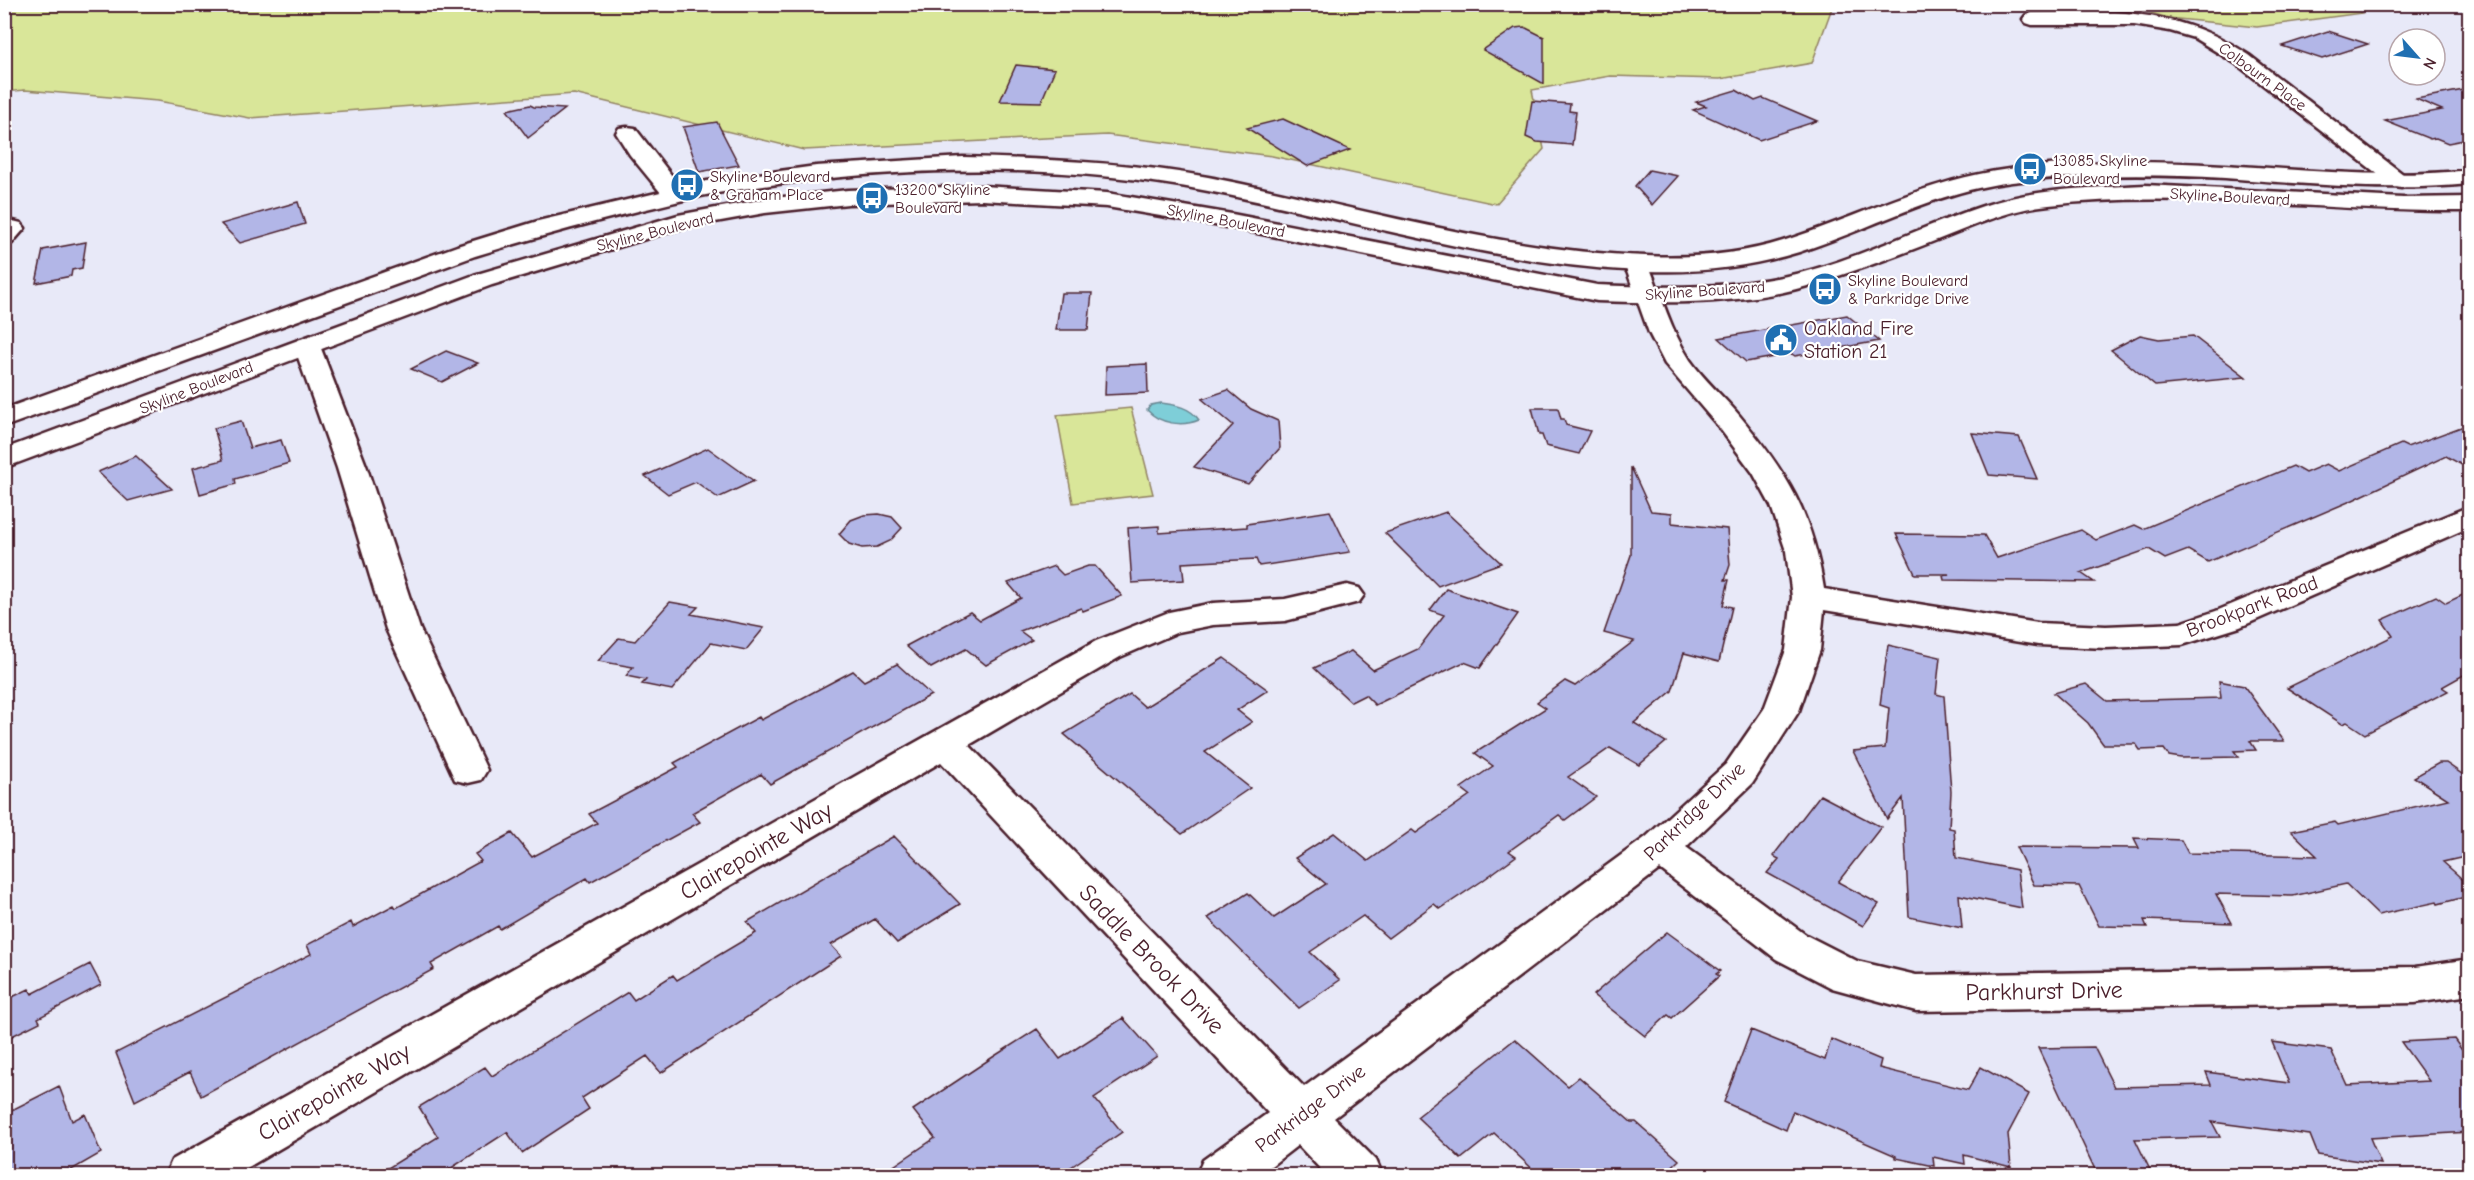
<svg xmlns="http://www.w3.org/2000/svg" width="2474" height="1180" font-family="'Comic Neue',sans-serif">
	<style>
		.green { fill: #d9e699; stroke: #928262; stroke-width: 1.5 }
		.water { fill: #7eced8; stroke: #698893; stroke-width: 1.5 }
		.building { fill: #b2b6e7; stroke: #4a1f2b; stroke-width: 1.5 }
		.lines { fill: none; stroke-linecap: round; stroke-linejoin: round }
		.minor-casing { stroke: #4a1f2b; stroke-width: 5 }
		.secondary-casing { stroke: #4a1f2b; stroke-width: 5 }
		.minor { fill: #fff; fill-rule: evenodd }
		.secondary { fill: #fff; fill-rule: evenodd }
		.labels { text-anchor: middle; stroke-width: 4.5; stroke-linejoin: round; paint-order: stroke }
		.far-street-label { font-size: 16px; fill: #4a1f2b; stroke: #fff }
		.far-poi-label { font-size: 16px; fill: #4a1f2b; stroke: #fff; text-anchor: start }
		.poi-label { font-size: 20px; fill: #4a1f2b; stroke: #fff; text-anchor: start }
		.street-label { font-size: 20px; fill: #4a1f2b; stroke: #fff }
		.near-street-label { font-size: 24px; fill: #4a1f2b; stroke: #fff }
	</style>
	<rect width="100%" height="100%" fill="#e8e9f8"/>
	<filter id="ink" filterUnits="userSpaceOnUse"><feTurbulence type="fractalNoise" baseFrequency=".0167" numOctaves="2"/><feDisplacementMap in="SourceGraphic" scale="12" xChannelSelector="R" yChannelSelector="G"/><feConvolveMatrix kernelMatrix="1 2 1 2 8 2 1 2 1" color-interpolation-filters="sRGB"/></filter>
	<g filter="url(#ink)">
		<!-- green -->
		<path class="green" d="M5 4 1833 5 1812 63 1720 79 1610 76 1532 90 1544 149 1496 204 1272 156 1107 135 804 150 574 94 250 118 158 101 25 90 5 92Z
			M2354 4 2362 13 2257 27 2168 18 2124 5Z
			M1131 408 1153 494 1073 503 1057 415Z"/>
		<!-- water -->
		<path class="water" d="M1161 403C1176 405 1190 407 1199 420 1182 427 1160 424 1147 410L1151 405Z"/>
		<!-- building -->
		<path class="building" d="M1524 27 1544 37V84L1483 50 1515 28Z
			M2328 31 2368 44 2322 59 2282 46Z
			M1016 65 1055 69 1041 102 1000 101Z
			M2469 89V139L2448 143 2436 138 2430 139 2385 121 2442 110 2416 99Z
			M1736 90 1755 101 1763 98 1817 121 1759 140 1693 110 1706 106 1696 102Z
			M1532 101 1570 104 1569 111 1576 112 1572 145 1537 142 1526 137Z
			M530 105 534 107 565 109 528 138 507 110Z
			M1283 119 1350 150 1307 166 1247 128Z
			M717 122 739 165 699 172 683 127Z
			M1649 170 1678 176 1652 205 1635 186Z
			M298 202 305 224 240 243 221 224Z
			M86 242 82 268 72 270 71 276 36 283 43 250Z
			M1061 293H1092L1088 330H1056Z
			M1847 315 1879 341 1795 356 1792 354 1746 362 1719 338Z
			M2140 335 2159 339 2193 336 2246 377 2155 386 2111 350Z
			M446 351 478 363 442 382 411 369Z
			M1147 364 1148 393 1105 395 1106 366Z
			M1228 390 1251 409 1278 421 1280 448 1248 484 1194 467 1233 425 1202 399Z
			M1532 408H1558L1561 419H1564L1566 425 1590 431 1579 454 1546 446 1542 435H1539Z
			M241 421 250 448 281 440 289 463 235 479 236 484 200 494 193 468 223 460 214 428Z
			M2469 424V469L2446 456 2353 500 2208 562 2188 550 2165 559 2149 549 2081 573 2094 582 1944 580 1943 576 1949 574H1915L1896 534 1984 535 1997 558 2081 530 2096 540 2135 525 2143 529 2293 466 2305 473 2326 464 2339 471 2401 444 2407 447Z
			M1972 433 2019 437 2037 479 1989 475Z
			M708 448 754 481 718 498 696 482 668 494 645 476Z
			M136 456 172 489 128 501 98 472Z
			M1631 467 1651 511 1672 513V523L1727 529 1730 565 1725 580H1729L1723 605 1732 607 1719 662 1684 653 1672 691 1634 723 1666 742 1639 765 1610 748 1568 777 1596 797 1565 820 1559 815 1509 851 1516 856 1482 881 1440 909 1434 904 1388 938 1363 916 1310 952 1340 980 1299 1008 1208 918 1248 893 1274 918 1326 884 1295 858 1334 833 1368 861 1412 830 1416 833 1470 795 1461 788 1493 766 1475 753 1546 708 1537 702 1565 681 1575 686 1634 641 1604 633 1631 555Z
			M1330 511 1350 552 1259 566 1256 559 1182 563 1184 580 1132 583 1128 528 1159 526V533L1247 527V524Z
			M1446 512 1501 563 1438 586 1385 533Z
			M879 514 892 517 902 528 890 541 877 547 862 548 849 544 839 534 851 520 864 515Z
			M1054 566 1063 575 1088 566H1095L1122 596 1083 611 1081 608 1020 631 1032 640 986 665 966 649 931 668 906 646 970 612 980 620 1021 598 1008 583Z
			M1446 589 1518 614 1480 668 1464 662 1375 705 1365 695 1351 702 1314 668 1351 651 1373 670 1418 649 1444 615 1430 610Z
			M2469 592V672L2442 687 2448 691 2365 734 2347 722 2342 724 2287 688 2393 636 2382 620 2436 596 2446 603Z
			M670 602 698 607 691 614 764 628 746 650 711 643 672 690 642 684 646 680 626 676 633 667 598 661 619 638 635 641Z
			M1888 645 1940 657 1936 694 1944 696 1951 792 1949 828 1954 829 1956 858 2017 870 2022 908 1959 895 1962 928 1909 917 1903 798 1887 819 1853 751 1885 748 1889 708 1880 705Z
			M1224 658 1268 690 1237 710 1252 722 1205 752 1250 788 1182 834 1064 734 1130 694 1145 707Z
			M897 664 931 695 770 784 761 774 692 813 700 822 590 882 587 878 500 929 498 926 431 964 434 969 201 1096 190 1072 135 1101 116 1053 311 954 307 945 351 922 353 927 394 905 396 908 481 861 475 854 512 833 532 857 597 823 589 814 678 767 674 763 759 717 761 720 853 671 864 681Z
			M2219 681 2244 686 2284 741H2250L2256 750 2234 751 2239 757 2181 758 2169 756 2164 749 2140 750 2136 744H2103L2088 723 2054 693 2086 684 2107 701 2221 698Z
			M2439 763H2446L2469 779V856L2443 862 2469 885V896L2438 904 2437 902 2378 915 2346 884 2293 896 2216 894 2232 923 2144 920 2147 927 2099 926 2079 886 2034 885 2016 847 2139 848 2134 838 2181 840 2188 853 2317 856 2291 831 2335 822 2338 825 2448 799 2414 777Z
			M1820 795 1881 827 1838 882 1879 904 1863 926 1767 873 1779 859 1773 856Z
			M894 836 960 904 897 943 875 919 831 945 841 956 661 1073 647 1056 582 1098 589 1109 522 1153 507 1132 439 1176H375L438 1137 419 1107 485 1067 492 1076 628 992 634 1000 673 975 677 980 756 933 747 922Z
			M1667 932 1720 971 1716 974 1719 976 1672 1018 1668 1015 1645 1036 1593 995Z
			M90 964 101 985 38 1018 40 1022 4 1040V1001L29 989 32 994Z
			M1123 1018 1157 1056 1094 1098 1122 1132 1071 1167 1057 1176H879L935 1138 913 1110 993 1057 1037 1029 1060 1059Z
			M1751 1030 1825 1060 1831 1039 1881 1060 1879 1068 1968 1090 1981 1067 2029 1094 2008 1134 2011 1167 1964 1155 1965 1164 1933 1157 1934 1166 1896 1158V1156L1793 1111 1786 1130 1724 1102Z
			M1515 1039 1568 1086 1579 1077 1631 1122H1636L1679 1160 1662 1176H1540L1494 1133 1461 1159 1417 1117Z
			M2454 1039 2469 1060V1132L2370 1138 2381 1164 2318 1155 2310 1135 2212 1122 2220 1137 2135 1139 2153 1176H2098L2038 1048 2094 1047 2114 1087 2211 1085 2206 1072 2289 1083 2272 1042 2331 1050 2347 1085 2429 1081 2401 1042Z
			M59 1086 72 1121 85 1114 101 1153 61 1176H4V1114Z"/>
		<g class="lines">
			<defs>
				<path id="minor" d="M2114 12C2166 16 2205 26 2249 55L2412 181 2409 186 2401 188 2393 186 2235 63 2194 38 2170 31 2134 25H2032L2026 23 2023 19 2026 15 2032 13Z
					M627 127 635 128 682 189 685 194 682 199 674 201 666 199 630 155 616 133 619 128Z
					M13 221 21 223 25 228 12 243 4 245V223Z
					M1636 256 1645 258 1648 263C1661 295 1671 331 1690 360 1704 380 1723 396 1739 415 1787 473 1812 513 1824 589L2038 623 2106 626 2180 623 2216 611 2470 506V527L2240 627 2182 645 2106 648 2038 645 1824 610 1820 650 1799 711 1752 784 1686 847 1806 935 1857 961 1916 975 2415 967 2470 959V995L2415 1003 1916 1011 1832 988 1776 959 1660 869 1334 1118 1376 1160 1383 1176H1327L1298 1145 1258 1176H1196L1203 1160 1268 1113 941 762 233 1176H165L172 1160 1096 641 1169 612 1213 603 1285 599 1347 585 1359 588 1364 595 1359 602 1285 621 1213 625 1178 632 1120 657 969 745 1304 1087 1646 837 1726 764 1764 709 1786 650 1792 597 1786 551 1771 506 1753 473 1718 426 1665 364 1649 333 1624 263 1627 258Z
					M307 338 316 340 320 346 367 468 420 629 487 770 481 780 468 783 455 780 386 629 337 468 294 346 298 340Z"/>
				<path id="secondary" d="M963 157C1044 159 1128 162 1208 177 1351 205 1501 251 1646 256 1692 258 1739 255 1783 241 1859 217 1929 179 2009 169 2080 160 2153 161 2224 165 2306 170 2387 179 2470 170V184C2388 192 2307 184 2225 178 2155 174 2082 174 2012 182 1936 191 1871 229 1799 252 1750 267 1700 273 1648 271 1503 267 1351 219 1208 191 1047 160 872 167 711 194 688 198 665 205 642 210 585 224 530 239 475 256L4 427V409L457 246 538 221 707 181 816 166Z
					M2145 185 2403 198 2470 197V211C2330 213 2186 189 2049 205 2009 209 1973 226 1937 240 1897 256 1858 270 1817 283 1748 306 1669 303 1597 301L1232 228 1107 207 982 200 848 204 765 213 682 228 492 285 4 468V449L474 275 678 215 765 199 848 190 982 186 1107 193 1232 214 1597 285C1664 288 1734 289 1800 273 1863 257 1922 226 1983 206 2035 188 2091 188 2145 185Z"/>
			</defs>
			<!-- minor casing -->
			<use href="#minor" class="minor-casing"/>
			<!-- secondary casing -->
			<use href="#secondary" class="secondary-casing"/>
			<!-- minor -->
			<use href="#minor" class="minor"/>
			<!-- secondary -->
			<use href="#secondary" class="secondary"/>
		</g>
	</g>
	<!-- icons -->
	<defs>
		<symbol id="bus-disc" viewBox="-11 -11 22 22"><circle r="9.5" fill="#1f6fb2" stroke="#fff"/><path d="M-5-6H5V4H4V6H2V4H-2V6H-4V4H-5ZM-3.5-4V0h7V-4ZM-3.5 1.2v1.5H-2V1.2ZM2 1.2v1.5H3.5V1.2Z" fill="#fff"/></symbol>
		<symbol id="civic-disc" viewBox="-11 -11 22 22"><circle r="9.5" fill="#1f6fb2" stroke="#fff"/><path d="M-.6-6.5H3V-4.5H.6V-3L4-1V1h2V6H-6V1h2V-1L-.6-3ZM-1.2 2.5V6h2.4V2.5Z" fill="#fff"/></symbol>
	</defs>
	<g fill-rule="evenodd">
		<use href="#bus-disc" x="2011" y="150" width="38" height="38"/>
		<use href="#bus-disc" x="668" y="166" width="38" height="38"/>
		<use href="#bus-disc" x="853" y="179" width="38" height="38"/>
		<use href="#bus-disc" x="1806" y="270" width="38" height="38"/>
		<use href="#civic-disc" x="1762" y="321" width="38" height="38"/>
	</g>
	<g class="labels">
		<!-- far-street labels -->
		<g class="far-street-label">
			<text transform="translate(2263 76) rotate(36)" y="6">Colbourn Place</text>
			<text transform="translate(2230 196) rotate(3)" y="6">Skyline Boulevard</text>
			<text transform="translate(1226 220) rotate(11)" y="6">Skyline Boulevard</text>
			<text transform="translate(655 231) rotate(-14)" y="6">Skyline Boulevard</text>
			<text transform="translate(1705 290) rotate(-4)" y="6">Skyline Boulevard</text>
			<text transform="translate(196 387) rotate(-21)" y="6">Skyline Boulevard</text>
		</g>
		<!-- far-poi labels -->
		<g class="far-poi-label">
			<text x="2053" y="166">13085 Skyline<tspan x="2053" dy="18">Boulevard</tspan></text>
			<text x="710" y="182">Skyline Boulevard<tspan x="710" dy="18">&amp; Graham Place</tspan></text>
			<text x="895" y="195">13200 Skyline<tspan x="895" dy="18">Boulevard</tspan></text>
			<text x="1848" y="286">Skyline Boulevard<tspan x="1848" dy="18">&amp; Parkridge Drive</tspan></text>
		</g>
		<!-- poi labels -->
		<g class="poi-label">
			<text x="1804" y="335">Oakland Fire<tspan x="1804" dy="23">Station 21</tspan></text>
		</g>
		<!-- street labels -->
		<g class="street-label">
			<text transform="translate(2252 606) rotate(-21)" y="7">Brookpark Road</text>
			<text transform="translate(1694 811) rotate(-44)" y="7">Parkridge Drive</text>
			<text transform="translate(1310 1108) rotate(-37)" y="7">Parkridge Drive</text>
		</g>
		<!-- near-street labels -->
		<g class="near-street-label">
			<text transform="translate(756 851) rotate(-30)" y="8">Clairepointe Way</text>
			<text transform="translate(1152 959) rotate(46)" y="8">Saddle Brook Drive</text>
			<text transform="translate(2044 991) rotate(-1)" y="8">Parkhurst Drive</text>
			<text transform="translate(334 1092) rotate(-30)" y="8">Clairepointe Way</text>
		</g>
	</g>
	<!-- margin -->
	<rect width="2474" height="1180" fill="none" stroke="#fff" stroke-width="24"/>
	<rect x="12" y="12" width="2450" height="1156" fill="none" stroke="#4a1f2b" stroke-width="2" filter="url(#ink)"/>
	<!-- north arrow -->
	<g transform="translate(2417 57) rotate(118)"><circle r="28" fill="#ffffff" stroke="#b7a5aa" stroke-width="1.5"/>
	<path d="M0-4.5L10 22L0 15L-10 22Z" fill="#1f6fb2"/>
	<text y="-9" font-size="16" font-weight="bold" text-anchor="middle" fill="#4a1f2b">N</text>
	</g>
</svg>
